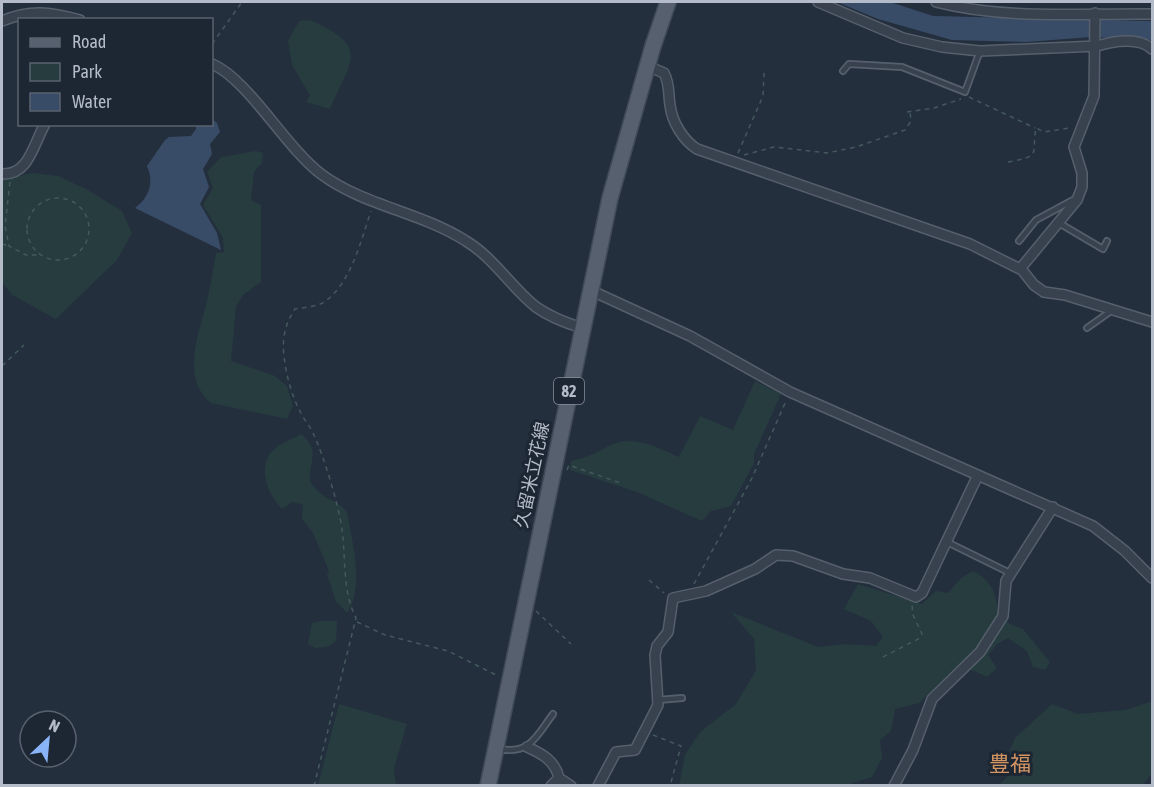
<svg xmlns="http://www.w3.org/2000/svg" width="1154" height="787" font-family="'Asap Condensed','Noto Sans JP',sans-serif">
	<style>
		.green { fill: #263c3f }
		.water { fill: #394c67 }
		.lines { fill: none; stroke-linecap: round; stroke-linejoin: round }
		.lane-casing { stroke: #565f6c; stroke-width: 8 }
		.street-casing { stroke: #565f6c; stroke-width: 12 }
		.primary-casing { stroke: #414a57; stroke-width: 18 }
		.path { stroke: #44595c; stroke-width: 1.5; stroke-dasharray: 4.5 4.5; stroke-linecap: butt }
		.lane { stroke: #38414e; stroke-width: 4.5 }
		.street { stroke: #38414e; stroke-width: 9 }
		.primary { stroke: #56606e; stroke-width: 15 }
		.labels { text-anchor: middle; stroke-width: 6; stroke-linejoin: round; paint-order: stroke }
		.shield { fill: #1d2633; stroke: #878f9c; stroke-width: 1.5 }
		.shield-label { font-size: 16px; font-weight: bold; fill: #b4bcc9 }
		.street-label { font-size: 18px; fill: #b4bcc9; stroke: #1d2633 }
		.quarter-label { font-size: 21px; fill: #d59563; stroke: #1d2633 }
	</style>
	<rect width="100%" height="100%" fill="#242f3e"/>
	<!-- green -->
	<path class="green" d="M310 20C370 47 352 58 330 109L306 102 310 95 292 65 288 41 299 21Z
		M256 151 263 153 262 163 254 172 251 200 261 205V282L243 295 236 307 231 361 275 376 287 386 293 406 287 419 211 403C181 379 198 336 206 305 210 288 213 271 216 253L224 252 223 238 203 205 213 188 207 172 221 157Z
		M32 173 58 176 86 189 122 211 132 233 117 260 56 319 12 295 2 282V180Z
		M755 381 781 394 754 454V463L731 506 711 511 702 521 637 492 570 470 571 461C589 457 595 453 611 445 633 434 659 448 679 457L700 416 733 430Z
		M301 434C321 451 309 459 310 481 324 503 334 496 347 512 352 542 365 587 347 613L336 601 327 575 329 571 313 533 302 519 303 505 293 502 282 509C269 496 258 471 270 454 276 444 292 440 301 434Z
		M973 571C992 581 996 592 998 613L1010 624 1023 629 1050 662 1045 670 1033 667 1027 651 1008 638 997 644 988 655 997 668 987 677 959 664 919 703 895 709 891 731 880 740 882 758 872 777 847 785 679 786 685 755 700 732 736 704 756 670 754 639 731 612 818 647 845 644 876 646 883 637 871 621 844 609 858 584 922 604 936 591 948 593 961 578Z
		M321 621H337L336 641 327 647 315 648 308 644 312 623Z
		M1150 702 1152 704V773L1143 785H999L1011 773 1010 750 1015 738 1052 704 1078 714 1125 710Z
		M339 704 407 724 394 768 396 785H318Z"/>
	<!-- water -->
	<path class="water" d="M837 2H890L933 16 1152 21V40L1091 37 1026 42 952 40 878 19Z
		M212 119 217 123 220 132 210 144 212 154 203 169 209 187 200 204 217 233 221 250 135 208C150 197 154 182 147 166L165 140 169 137 191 136 196 129V125L212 124Z"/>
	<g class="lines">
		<defs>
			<path id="lane" d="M843 71 849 64 902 67 965 92 980 51
				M1059 223 1103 249 1107 241
				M1019 241 1036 220 1073 200
				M1087 328 1111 311
				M947 542 1010 573
				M658 700 682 698
				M498 749C530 755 536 737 553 714"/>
			<path id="street" d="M818 2 903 38 942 47 980 51 1097 46C1114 41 1139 37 1152 49
				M936 2C1005 20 1082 13 1152 14
				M2 21C31 9 50 12 80 20
				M212 64C248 79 286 148 321 174 364 206 421 212 466 241 494 258 511 287 536 307 550 317 566 323 582 328
				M647 66 664 73C670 84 668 93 670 105 672 122 683 140 697 149L970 244 1022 270 1034 285 1044 292 1065 295 1152 322
				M2 174C29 175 33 145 45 124
				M1020 269 1077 200 1082 187V173L1074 147 1094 96 1095 13
				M590 290 690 336 790 392 1093 526 1125 551 1152 578
				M527 747C543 754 555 761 559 778
				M551 786 559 778 571 786
				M598 786 616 752 635 750 658 705 655 655 657 646 668 632 673 598 706 591 755 569 776 555 793 556 843 574 870 578 916 597 922 593 978 475
				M894 786 913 750 932 699 980 652 1003 616 1006 581 1053 507"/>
			<path id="primary" d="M488 786 610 198 653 46 668 2"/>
		</defs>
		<!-- lane casing -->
		<use href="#lane" class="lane-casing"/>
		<!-- street casing -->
		<use href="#street" class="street-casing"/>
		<!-- primary casing -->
		<use href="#primary" class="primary-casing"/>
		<!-- path -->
		<path class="path" d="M212 44 242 2
			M969 97 1035 128
			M907 112 934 108 961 99
			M738 153 763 96 764 73
			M744 155 774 147 827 153 856 147 905 130 911 121 910 111
			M1008 162C1043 156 1031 154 1036 128L1044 132 1070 128
			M10 182 5 226 9 246 26 255H39
			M27 229a31 31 0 1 1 62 0a31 31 0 1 1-62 0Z
			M2 244 9 246
			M2 366 24 345
			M567 470 569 465 623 484
			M649 580 664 593
			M694 584 752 478 786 401
			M536 611 571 644
			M357 622 385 635 448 651 498 676
			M883 657 920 638 922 634 913 615 912 605
			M653 735 681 746 670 786
			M314 786 356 618C342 591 346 559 342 529 338 503 324 456 313 433 310 426 304 420 301 413 292 397 286 375 284 356 282 338 285 324 295 309 305 307 319 307 327 300 352 280 361 240 371 211"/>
		<!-- lane -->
		<use href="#lane" class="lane"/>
		<!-- street -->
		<use href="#street" class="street"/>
		<!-- primary -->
		<use href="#primary" class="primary"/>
	</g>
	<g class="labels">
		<!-- shield labels -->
		<rect class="shield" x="554" y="378" width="30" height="26" rx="4.5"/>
		<g class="shield-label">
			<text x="569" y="397">82</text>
		</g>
		<!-- street labels -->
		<g class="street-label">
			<text transform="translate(532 475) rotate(-78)" y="6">久留米立花線</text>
		</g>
		<!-- quarter labels -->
		<g class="quarter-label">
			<text x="1010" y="771">豊福</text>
		</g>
	</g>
	<!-- border -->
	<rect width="1154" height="787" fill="none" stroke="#b4bcc9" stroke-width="6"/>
	<!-- legend -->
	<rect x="18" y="18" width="195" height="108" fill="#1d2633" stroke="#59626f" stroke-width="1.5"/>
	<rect x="30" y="38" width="30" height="9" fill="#56606e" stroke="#59626f" stroke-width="1.5"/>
	<text x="72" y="48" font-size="18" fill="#b4bcc9">Road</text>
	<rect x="30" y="63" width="30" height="18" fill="#263c3f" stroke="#59626f" stroke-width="1.5"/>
	<text x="72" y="78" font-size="18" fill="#b4bcc9">Park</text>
	<rect x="30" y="93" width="30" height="18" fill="#394c67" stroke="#59626f" stroke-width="1.5"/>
	<text x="72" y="108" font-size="18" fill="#b4bcc9">Water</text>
	<!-- north arrow -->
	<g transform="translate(48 739) rotate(26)"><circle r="28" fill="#1d2633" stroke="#59626f" stroke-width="1.5"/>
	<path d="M0-4.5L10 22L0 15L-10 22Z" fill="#8ab4f8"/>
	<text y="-9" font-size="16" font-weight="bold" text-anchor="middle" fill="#b4bcc9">N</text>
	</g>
</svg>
